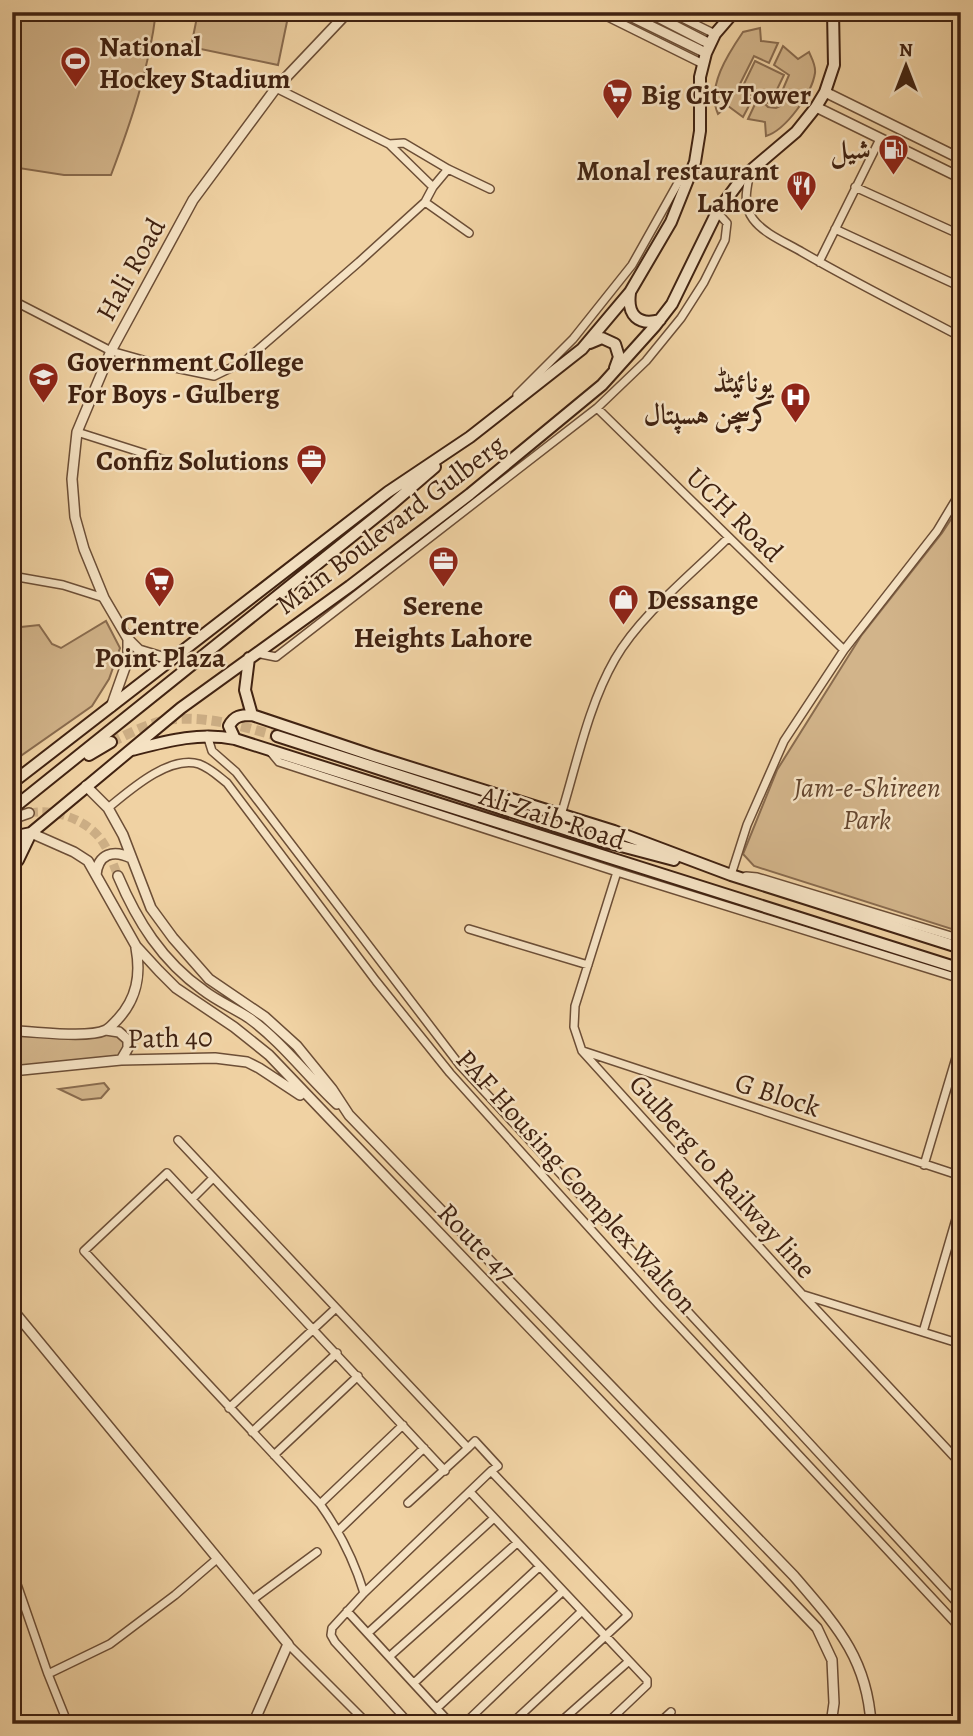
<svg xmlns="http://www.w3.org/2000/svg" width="973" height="1736" font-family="Alegreya,Amiri,serif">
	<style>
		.green { fill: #d2b48a; stroke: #896b4e; stroke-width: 2 }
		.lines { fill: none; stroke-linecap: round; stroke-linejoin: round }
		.tertiary-tunnel { stroke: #cdaf86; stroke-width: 9; stroke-dasharray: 9 4.5; stroke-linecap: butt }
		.secondary-tunnel { stroke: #cdaf86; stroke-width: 10; stroke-dasharray: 10 5; stroke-linecap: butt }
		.minor-casing { stroke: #6c4e36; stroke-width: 10 }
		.tertiary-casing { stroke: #6c4e36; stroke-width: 12 }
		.secondary-casing { stroke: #402211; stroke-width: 14 }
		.minor { stroke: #f5e2c3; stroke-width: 7 }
		.tertiary { stroke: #f5e2c3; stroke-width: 9 }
		.secondary { stroke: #f5e2c3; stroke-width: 10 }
		.labels { text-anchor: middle; stroke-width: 5; stroke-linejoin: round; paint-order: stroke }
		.poi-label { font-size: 28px; font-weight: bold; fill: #402211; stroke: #f5e2c3; text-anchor: start }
		.street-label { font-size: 28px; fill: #402211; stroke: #f5e2c3 }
		.park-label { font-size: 28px; font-style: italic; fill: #64462f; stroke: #f5e2c3 }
	</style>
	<rect width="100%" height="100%" fill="#f0d2a3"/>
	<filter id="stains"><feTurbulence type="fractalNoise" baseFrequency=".00286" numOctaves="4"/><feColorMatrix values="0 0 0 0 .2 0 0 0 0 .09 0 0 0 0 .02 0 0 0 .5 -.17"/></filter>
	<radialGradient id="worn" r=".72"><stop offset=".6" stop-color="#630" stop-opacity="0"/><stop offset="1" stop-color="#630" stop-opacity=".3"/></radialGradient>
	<!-- green -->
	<path class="green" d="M12 12H156C149 69 131 122 111 175H64L12 167Z
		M198 12H289L278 65 191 47Z
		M760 28 761 41 778 43 769 63 754 56 737 90 752 100 743 117 728 106 718 114C706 87 728 54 743 32Z
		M783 46 798 59 809 52C812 59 816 65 815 73 812 93 786 130 766 136L765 122 748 119 756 102 765 104 768 107 776 108 780 106 777 103 789 75 774 65Z
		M755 61 784 75 770 104 741 90Z
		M961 504V932L754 866 743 854 777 770 861 636 942 533Z
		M106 621 120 648 109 679 92 706 12 762V628L39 625 52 644 61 648Z
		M106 1030 128 1040 121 1060 12 1071V1031Z
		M104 1083 109 1089 101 1098 82 1100 59 1089Z"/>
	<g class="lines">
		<!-- tertiary-tunnel -->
		<path class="tertiary-tunnel" d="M29 813C53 808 87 819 102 841 109 851 113 864 118 876"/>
		<!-- secondary-tunnel -->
		<path class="secondary-tunnel" d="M111 742C129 734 148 723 168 720 204 715 242 726 277 736"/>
		<defs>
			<path id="minor" d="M598 12 703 64
				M670 12 715 34
				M276 88 389 144 433 187
				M389 144 404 143 448 169 490 189
				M750 172C747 188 742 204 753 219 764 234 787 243 802 252 854 282 908 309 961 337
				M855 187 961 235
				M425 202 469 233
				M835 229 961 287
				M819 262 880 139
				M12 300 111 351 161 365 214 376 245 361 359 262 425 202 433 187 448 169
				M517 395 573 339 632 265 678 183 690 176
				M597 408 844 650
				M77 432 165 460
				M12 576 63 585 104 598
				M256 653 276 657 597 408 646 361 681 318 704 282 725 240 727 223 717 212
				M207 735 212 751 236 772 459 1064 961 1607
				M269 750 279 762 617 872 961 979
				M108 808C130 790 169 755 199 764 210 768 218 776 227 783L376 981 450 1073 658 1304 961 1629
				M561 815C577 763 588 706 615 659 640 615 693 573 728 538
				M617 872 575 1006 574 1027 582 1051 802 1294 961 1464
				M734 875H731L747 825 784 741 844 650 937 531 961 491
				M746 876 757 877 961 939
				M469 929 588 965
				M583 1051 961 1176
				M178 1140 468 1448 475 1441 498 1466 491 1471 628 1615 511 1724
				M924 1165 961 1041
				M192 1199 213 1178
				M804 1295 961 1344
				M923 1332 961 1202
				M229 1408 336 1308
				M252 1432 337 1353
				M274 1455 358 1376
				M470 1492 647 1680V1685L606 1724
				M408 1503 468 1448
				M320 1504 403 1425
				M339 1530 424 1448
				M12 1570 48 1674 68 1724
				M364 1593C354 1560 340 1532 320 1504L84 1251 167 1173 445 1471
				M252 1600 317 1552
				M347 1611 451 1724
				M368 1633 494 1518
				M288 1644 368 1724
				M390 1656 517 1543
				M48 1674 110 1644 175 1595 218 1558
				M414 1683 539 1567
				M437 1708 562 1592
				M410 1724 335 1642 331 1635 332 1628 364 1593 491 1471
				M464 1724 581 1612
				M558 1724 629 1661
				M658 1724 671 1712"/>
			<path id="tertiary" d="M622 12 706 53
				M648 12 710 44
				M825 92 961 159
				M816 107 961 178
				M128 639 139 650 172 660
				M111 707 128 659V639L104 598 84 549 75 517 72 479 77 432 111 351 193 200 276 88 348 12
				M86 786 108 808 123 835 151 908 173 938 209 979 265 1017 297 1046 332 1089 349 1115 794 1576C835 1624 867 1657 871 1724
				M12 819 29 813
				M31 833 74 852 88 861 136 946 159 971 176 988 234 1027 269 1055 817 1628 832 1660 834 1703 831 1724
				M96 875C98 854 113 849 131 858
				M118 876C137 921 162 961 203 990 217 1001 234 1008 249 1018 282 1042 307 1076 337 1104
				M106 1030 119 1032 128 1040V1048L121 1060
				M12 1031C35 1031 86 1039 106 1030 110 1028 114 1023 118 1019 137 998 141 975 136 948
				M12 1071 121 1060 215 1058 247 1062 259 1068 300 1095
				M12 1309 288 1644 253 1724"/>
			<path id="secondary" d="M630 293C627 315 638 326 660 320
				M590 343 602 338 615 344 619 357 615 368
				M249 658 245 690 252 715 374 756 614 831 731 875 961 948
				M277 736 602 841 674 860
				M235 739 229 726C234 716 241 715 252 715
				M132 750C167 741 199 732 235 739L961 969
				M89 755 111 742
				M12 783 388 492 470 437 582 349 630 292 671 222 695 162 700 131V77L706 53 715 34 734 12
				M12 809 392 504 435 467
				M12 837 31 833
				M12 865 18 860 31 833 181 708 350 586 470 494 602 385 655 326 672 304 717 212 743 177 796 132 816 107 825 92 834 65 833 12"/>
		</defs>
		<!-- minor casing -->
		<use href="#minor" class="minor-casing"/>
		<!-- tertiary casing -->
		<use href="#tertiary" class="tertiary-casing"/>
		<!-- secondary casing -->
		<use href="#secondary" class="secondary-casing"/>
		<!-- minor -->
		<use href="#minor" class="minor"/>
		<!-- tertiary -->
		<use href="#tertiary" class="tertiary"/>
		<!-- secondary -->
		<use href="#secondary" class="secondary"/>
	</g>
	<!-- icons -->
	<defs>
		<symbol id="stadium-pin" viewBox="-11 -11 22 30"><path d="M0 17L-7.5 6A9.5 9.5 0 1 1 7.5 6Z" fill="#8f2418" stroke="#f5e2c3"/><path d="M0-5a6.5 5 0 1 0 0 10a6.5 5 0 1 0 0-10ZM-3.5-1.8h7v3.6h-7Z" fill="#fff"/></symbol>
		<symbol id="supermarket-pin" viewBox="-11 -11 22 30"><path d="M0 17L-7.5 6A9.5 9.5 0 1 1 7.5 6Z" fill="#8f2418" stroke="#f5e2c3"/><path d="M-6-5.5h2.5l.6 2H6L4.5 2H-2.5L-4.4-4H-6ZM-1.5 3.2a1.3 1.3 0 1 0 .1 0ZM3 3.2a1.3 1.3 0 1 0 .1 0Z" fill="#fff"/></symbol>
		<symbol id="fuel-pin" viewBox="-11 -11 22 30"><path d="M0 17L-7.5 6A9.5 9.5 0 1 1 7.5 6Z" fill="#8f2418" stroke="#f5e2c3"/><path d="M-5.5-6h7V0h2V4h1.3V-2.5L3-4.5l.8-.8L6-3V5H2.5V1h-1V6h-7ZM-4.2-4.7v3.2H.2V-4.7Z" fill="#fff"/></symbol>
		<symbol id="restaurant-pin" viewBox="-11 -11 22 30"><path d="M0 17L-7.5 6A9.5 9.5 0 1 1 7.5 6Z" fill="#8f2418" stroke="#f5e2c3"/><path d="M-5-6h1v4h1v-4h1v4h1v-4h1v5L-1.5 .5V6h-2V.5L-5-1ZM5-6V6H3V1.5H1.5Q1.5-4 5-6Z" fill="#fff"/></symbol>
		<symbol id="university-pin" viewBox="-11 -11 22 30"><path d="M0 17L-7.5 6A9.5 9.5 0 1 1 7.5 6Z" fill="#8f2418" stroke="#f5e2c3"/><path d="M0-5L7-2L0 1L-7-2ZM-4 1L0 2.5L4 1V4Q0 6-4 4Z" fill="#fff"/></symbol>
		<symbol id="hospital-pin" viewBox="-11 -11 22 30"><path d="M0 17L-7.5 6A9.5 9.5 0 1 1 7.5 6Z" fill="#8f2418" stroke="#f5e2c3"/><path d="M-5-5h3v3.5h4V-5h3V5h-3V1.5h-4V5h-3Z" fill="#fff"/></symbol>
		<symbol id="office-pin" viewBox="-11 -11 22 30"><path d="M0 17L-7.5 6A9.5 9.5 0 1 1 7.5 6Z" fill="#8f2418" stroke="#f5e2c3"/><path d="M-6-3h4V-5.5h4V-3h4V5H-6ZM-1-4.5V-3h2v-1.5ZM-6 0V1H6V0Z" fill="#fff"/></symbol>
		<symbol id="shop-pin" viewBox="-11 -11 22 30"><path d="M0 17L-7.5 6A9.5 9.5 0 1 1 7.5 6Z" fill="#8f2418" stroke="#f5e2c3"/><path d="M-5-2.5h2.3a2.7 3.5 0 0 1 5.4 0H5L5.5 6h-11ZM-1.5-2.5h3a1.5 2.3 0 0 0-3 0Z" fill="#fff"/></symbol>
	</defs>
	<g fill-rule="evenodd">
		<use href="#stadium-pin" x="58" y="44" width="35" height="47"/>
		<use href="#supermarket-pin" x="600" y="76" width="35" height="47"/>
		<use href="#fuel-pin" x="876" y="132" width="35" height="47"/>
		<use href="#restaurant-pin" x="784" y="168" width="35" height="47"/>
		<use href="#university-pin" x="26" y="360" width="35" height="47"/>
		<use href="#hospital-pin" x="778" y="380" width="35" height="47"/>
		<use href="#office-pin" x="294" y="442" width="35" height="47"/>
		<use href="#office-pin" x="426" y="544" width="35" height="47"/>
		<use href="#supermarket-pin" x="142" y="564" width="35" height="47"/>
		<use href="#shop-pin" x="606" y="582" width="35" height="47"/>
	</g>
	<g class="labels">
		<!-- poi labels -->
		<g class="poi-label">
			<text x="99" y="56">National<tspan x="99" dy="32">Hockey Stadium</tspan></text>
			<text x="641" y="104">Big City Tower</text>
			<text x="871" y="159" text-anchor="end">شیل</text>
			<text x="779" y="180" text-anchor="end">Monal restaurant<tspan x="779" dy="32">Lahore</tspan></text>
			<text x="67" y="371">Government College<tspan x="67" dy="32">For Boys - Gulberg</tspan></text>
			<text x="773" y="392" text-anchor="end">یونائیٹڈ<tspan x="773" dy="32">کرسچن ہسپتال</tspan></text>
			<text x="289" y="470" text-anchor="end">Confiz Solutions</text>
			<text x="647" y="609">Dessange</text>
			<text x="443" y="615" text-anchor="middle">Serene<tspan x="443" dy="32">Heights Lahore</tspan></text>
			<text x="160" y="635" text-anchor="middle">Centre<tspan x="160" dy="32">Point Plaza</tspan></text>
		</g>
		<!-- street labels -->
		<g class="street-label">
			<text transform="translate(130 269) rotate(-61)" y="10">Hali Road</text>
			<text transform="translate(735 514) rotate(44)" y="10">UCH Road</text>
			<text transform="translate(390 524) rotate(-37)" y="10">Main Boulevard Gulberg</text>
			<text transform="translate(553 817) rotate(18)" y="10">Ali Zaib Road</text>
			<text transform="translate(170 1037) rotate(-1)" y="10">Path 40</text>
			<text transform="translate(778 1094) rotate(18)" y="10">G Block</text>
			<text transform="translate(723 1176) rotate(48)" y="10">Gulberg to Railway line</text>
			<text transform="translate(577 1181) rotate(48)" y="10">PAF Housing Complex Walton</text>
			<text transform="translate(477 1242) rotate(46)" y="10">Route 47</text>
		</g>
		<!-- park labels -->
		<g class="park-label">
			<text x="867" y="797">Jam-e-Shireen<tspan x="867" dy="32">Park</tspan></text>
		</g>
	</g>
	<!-- margin -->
	<rect width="973" height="1736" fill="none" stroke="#f0d2a3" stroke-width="42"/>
	<rect x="14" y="14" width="945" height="1708" fill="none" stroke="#402211" stroke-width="3.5"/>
	<rect x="21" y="21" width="931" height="1694" fill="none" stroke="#402211" stroke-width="2"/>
	<!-- north arrow -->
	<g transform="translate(906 66)" stroke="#f5e2c3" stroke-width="5" paint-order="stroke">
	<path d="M0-5L12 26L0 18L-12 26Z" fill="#402211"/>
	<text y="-10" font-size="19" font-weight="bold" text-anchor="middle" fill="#402211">N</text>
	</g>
	<rect width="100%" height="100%" filter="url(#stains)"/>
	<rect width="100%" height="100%" fill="url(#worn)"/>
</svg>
